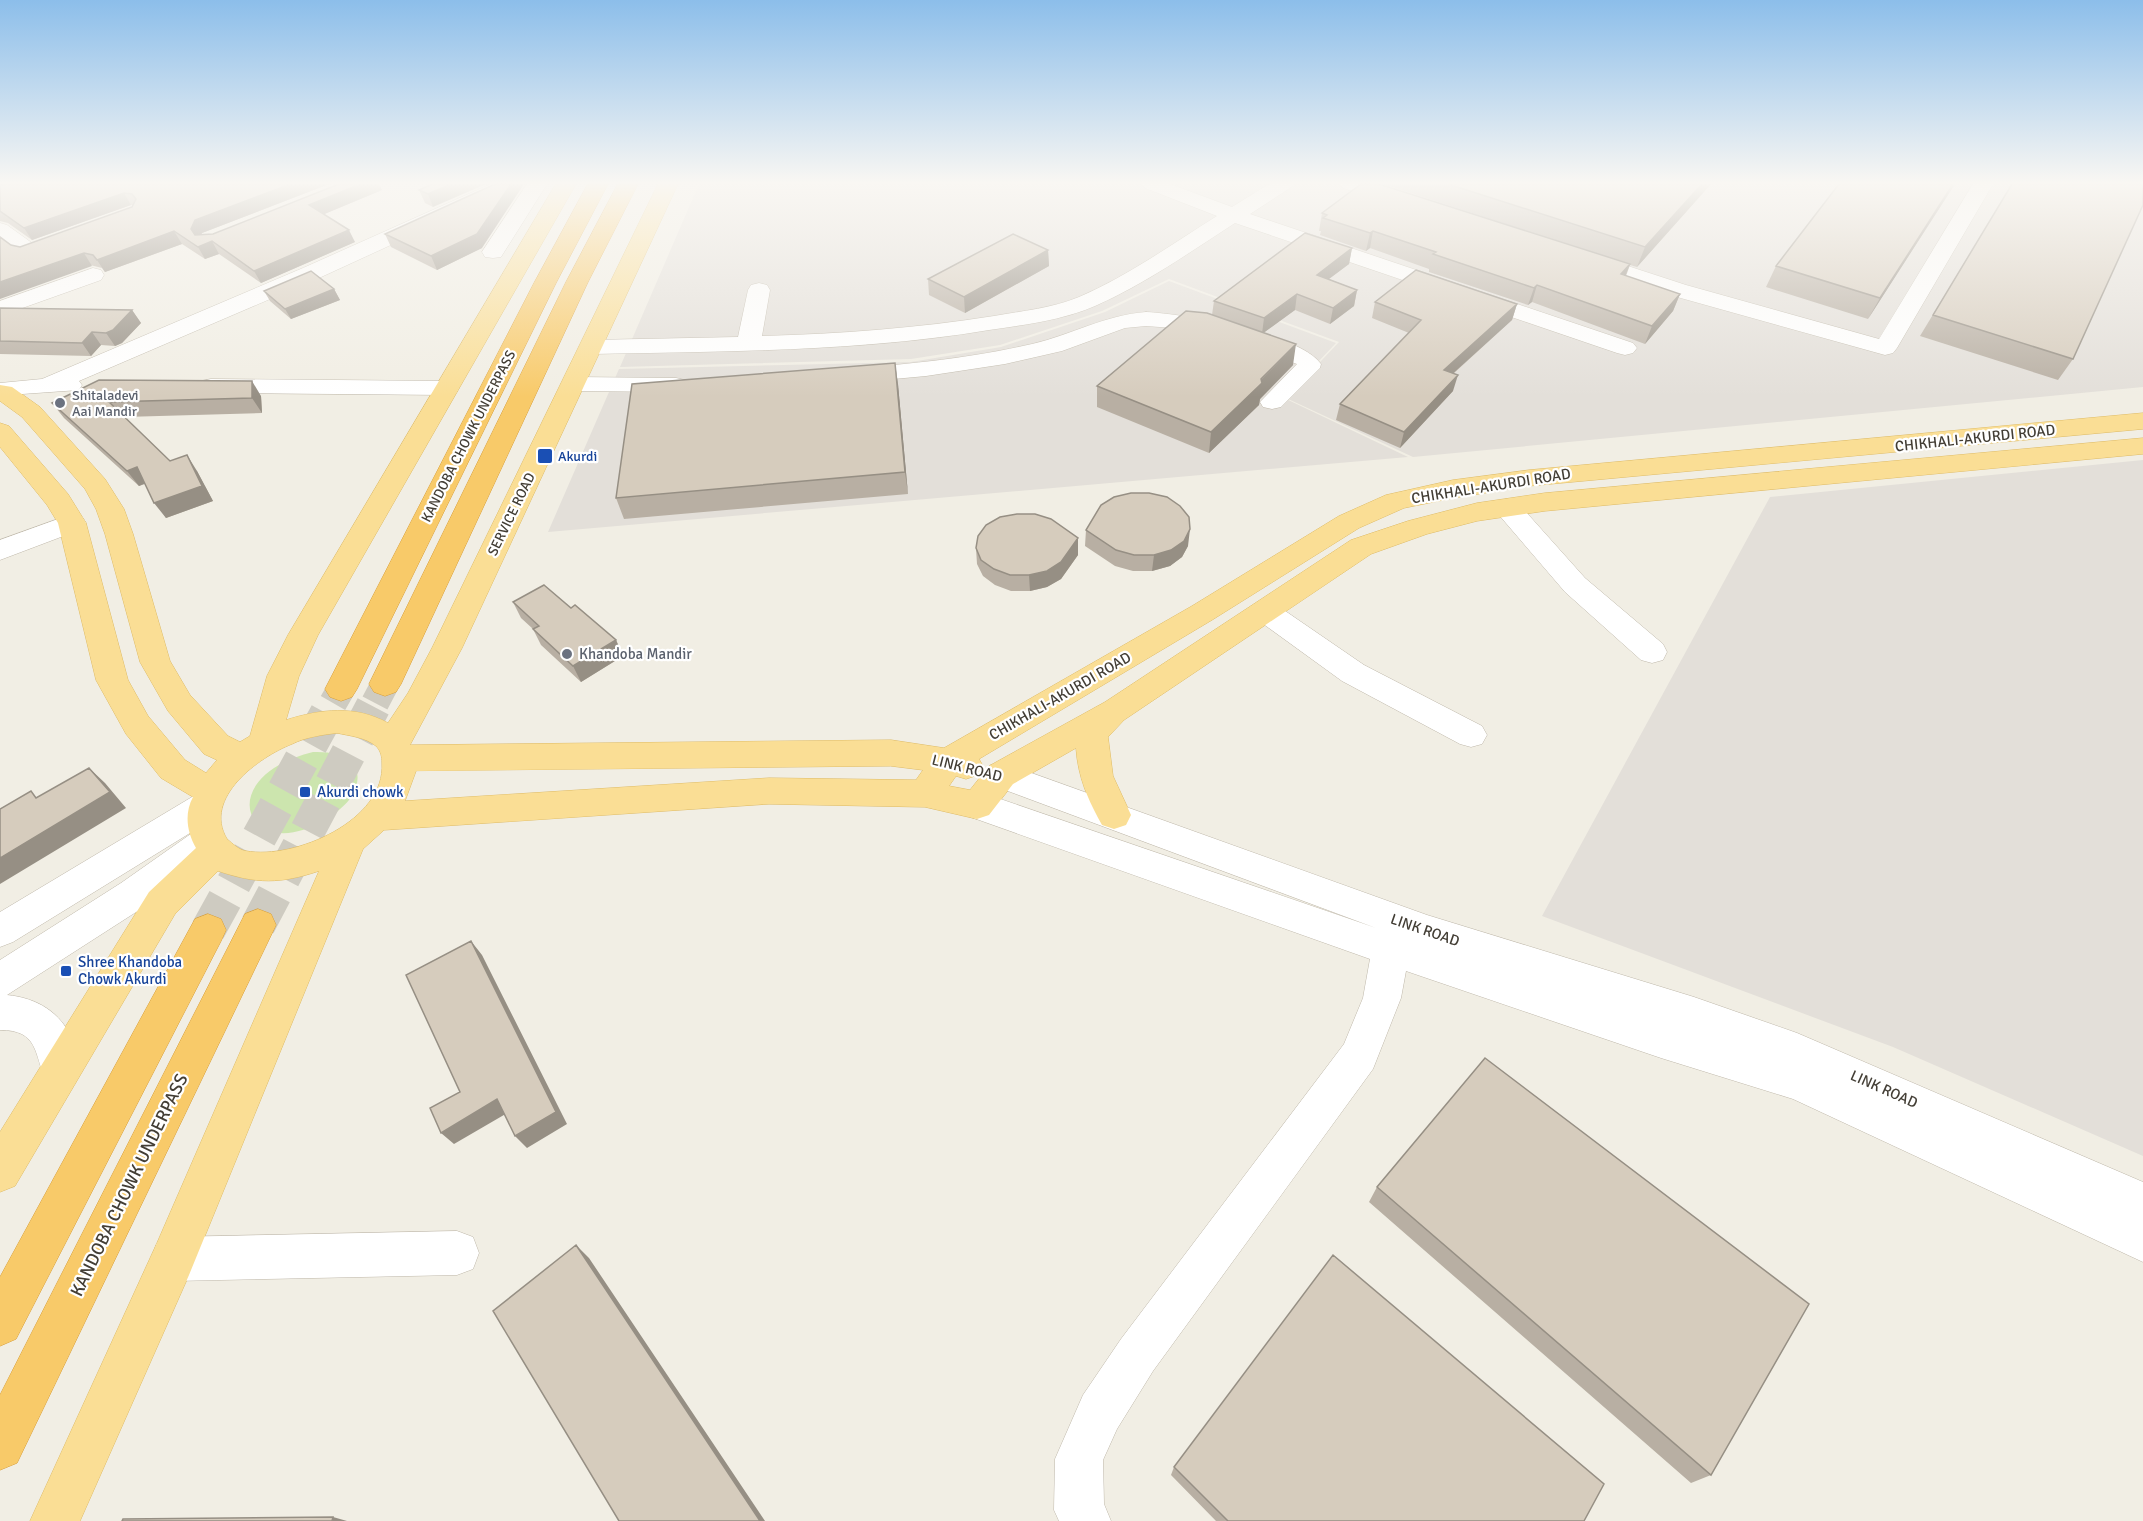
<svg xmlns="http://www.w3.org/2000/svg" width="2143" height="1521" font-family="Signika,sans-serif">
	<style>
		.industrial { fill: #e3dfd9 }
		.green { fill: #cce5ae }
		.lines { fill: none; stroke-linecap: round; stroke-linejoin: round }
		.highway-tunnel-far1 { stroke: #cecbc1; stroke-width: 28; stroke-dasharray: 28 14; stroke-linecap: butt }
		.highway-tunnel { stroke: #cecbc1; stroke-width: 35; stroke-dasharray: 35 18; stroke-linecap: butt }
		.minor-casing { stroke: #bfb8aa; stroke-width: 1 }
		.major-casing { stroke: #debb66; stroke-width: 1 }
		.highway-casing { stroke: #d79e39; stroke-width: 1 }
		.minor { fill: #fff; fill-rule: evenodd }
		.major { fill: #fade95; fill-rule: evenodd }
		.highway { fill: #f8ca69; fill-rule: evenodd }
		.wall { fill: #b8afa3 }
		.shaded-wall { fill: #968f84 }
		.building { fill: #d6ccbd; stroke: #968f84; stroke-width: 1.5 }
		.worship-dot { fill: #6b7280; stroke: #fff; stroke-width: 2 }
		.transit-dot { fill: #1a4fb4; stroke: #fff; stroke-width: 2 }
		.labels { text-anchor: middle; stroke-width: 4.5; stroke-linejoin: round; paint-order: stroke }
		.far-worship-label { font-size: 14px; fill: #5b616d; stroke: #fff; text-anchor: start }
		.far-street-label { font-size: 14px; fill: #433e35; stroke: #fff }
		.far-transit-label { font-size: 14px; fill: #164399; stroke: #fff; text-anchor: start }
		.street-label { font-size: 15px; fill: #433e35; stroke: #fff }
		.worship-label { font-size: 15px; fill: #5b616d; stroke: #fff; text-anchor: start }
		.transit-label { font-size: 15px; fill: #164399; stroke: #fff; text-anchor: start }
		.near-street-label { font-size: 18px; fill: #433e35; stroke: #fff }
	</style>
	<rect width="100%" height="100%" fill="#f1eee4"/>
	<!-- industrial -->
	<path class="industrial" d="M699 184H2143V387L1413 457 1286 398 1339 342 1169 279 1102 311 1000 345 911 359 620 367Z
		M1169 281 1336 343 1284 398 1408 457 548 532 619 369 911 362 1001 347 1105 312Z
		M2143 460V1156L1893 1047 1542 916 1770 497Z"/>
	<!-- green -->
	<path class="green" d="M313 752C332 751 362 756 357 783 355 797 341 810 329 817 249 870 207 778 313 752Z"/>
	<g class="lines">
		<!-- highway-tunnel-far1 -->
		<path class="highway-tunnel-far1" d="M333 703 341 689
			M375 703 385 684"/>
		<!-- highway-tunnel -->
		<path class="highway-tunnel" d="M258 925 376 701
			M208 930 334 701"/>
		<defs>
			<path id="minor" d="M491 184H518L515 188 319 278 79 381 82 385 79 390 8 395 0 393V383L42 379 303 268Z
				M527 184H547L501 257 493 258 485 257 482 252Z
				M1142 184H1170L1232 207 1269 184H1293L1290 188 1250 214 1633 343 1637 348 1633 353 1625 355 1617 353 1235 223C1190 252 1145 284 1095 306 1063 320 1024 325 989 330 858 352 724 351 591 354L583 352 579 347 583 342 591 340 738 337 748 290 751 285 759 283 767 285 770 290 762 336C840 334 918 328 994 316 1022 311 1053 308 1079 297 1128 276 1172 244 1217 216L1145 188Z
				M1340 184H1371L1407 196 1410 200 1407 204 1400 206 1343 188Z
				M1973 184H1993L1897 348 1893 353 1885 355 1670 295 1575 264 1572 259 1575 254 1583 252 1591 254 1686 285 1879 339Z
				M0 223 7 225 32 243 63 233 71 234 74 239 71 244C33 257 34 265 0 239Z
				M93 268 101 270 104 275 101 280 0 316V301Z
				M1146 312C1184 314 1299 333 1321 364L1320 368 1281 407 1272 409 1263 407 1260 402 1297 364 1220 336 1187 329 1146 326 1125 328 1062 351 1005 364 926 376 850 383 841 381 838 376 841 371 850 369C911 364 972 358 1032 344 1071 335 1105 315 1146 312Z
				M573 377 676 378 685 380 688 385 685 390 676 392 573 391 564 389 561 384 564 379Z
				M211 379 447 381 456 383 459 388 456 393 447 395 211 393 202 391 199 386 202 381Z
				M1507 499 1517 502 1585 578 1663 644 1667 652 1663 660 1652 663 1641 660 1565 592 1493 508 1497 502Z
				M72 514 82 517 86 523 82 529 0 560V540Z
				M1265 601 1275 604 1364 665 1482 726 1487 735 1482 744 1471 747 1460 744 1342 681 1255 618 1250 611 1255 604Z
				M1001 762 1427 915 1694 997 1797 1033 2143 1182V1262L1793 1099 1661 1058 1406 971 1401 998 1373 1069 1153 1371 1117 1429 1103 1460 1104 1504 1111 1521H1059L1054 1510 1055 1459 1083 1395 1121 1339 1344 1044 1363 998 1370 959 965 815 960 805 965 795 977 791 1376 928 989 784 984 775 989 766Z
				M204 793 216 797 221 807 216 817 13 942 0 947V912L192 797Z
				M207 827 219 831 224 841 219 851 147 905 7 995C37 998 61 1012 73 1041 80 1056 81 1066 74 1081L60 1087 46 1081C34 1054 39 1030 0 1030V960L121 883 195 831Z
				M457 1231 473 1237 479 1253 473 1269 457 1275 173 1281 157 1275 151 1259 157 1243 173 1237Z"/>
			<path id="major" d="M556 184H576L318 635 299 676 286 720C321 709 355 705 388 723L408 693 432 648 658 184H678L462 648 410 745 891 740 944 748 1192 606 1339 516 1386 495 1453 480 1529 470 2143 413V429L1529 486 1453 498 1404 508 1359 528 1212 620 979 759 983 766 978 775 966 779 956 776 949 786 970 790 989 766 1105 702 1351 540 1408 521 1477 503 1545 493 2143 438V454L1545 511 1477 521 1427 534 1371 554 1124 720 1108 737 1113 776 1131 815 1126 825 1114 829 1102 825C1088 800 1078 777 1076 748L1013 784 989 815 977 819 925 807 769 804 384 830 363 849 189 1275 80 1521H30L157 1243 319 871C280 884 257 884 218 871L175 914 15 1186 0 1192V1132L149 892 196 848C187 832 184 814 193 797L161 778 126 734 96 680 58 523 47 505 0 447V423L9 426 68 494 86 523 128 680 148 716 185 760 206 773 217 760 204 754 168 711 140 662 105 534 96 509 85 489 22 417 0 401V385L12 387 40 407 105 479 124 509 133 534 170 661 190 695 228 736 240 742 250 736 267 676 288 635ZM337 733C350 736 365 737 376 746 381 751 382 757 382 763 386 820 295 860 246 851 239 850 233 844 227 839 202 798 259 757 292 744 306 737 322 735 337 733ZM891 766 923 770 916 780 769 778 405 801 416 771Z"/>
			<path id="highway" d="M588 184H608L556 283 357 689 352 697 341 701 330 697 325 689 534 283Z
				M618 184H638L588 282 401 684 396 692 385 696 374 692 369 684 566 282Z
				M258 909 271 914 276 925 17 1463 0 1470V1395L245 914Z
				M208 914 221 919 226 930 221 941 16 1339 0 1346V1277L195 919Z"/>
		</defs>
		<!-- minor casing -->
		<use href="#minor" class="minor-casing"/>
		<!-- major casing -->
		<use href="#major" class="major-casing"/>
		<!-- highway casing -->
		<use href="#highway" class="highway-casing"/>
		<!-- minor -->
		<use href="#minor" class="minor"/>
		<!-- major -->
		<use href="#major" class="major"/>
		<!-- highway -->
		<use href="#highway" class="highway"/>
	</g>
	<!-- wall -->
	<path class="wall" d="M329 184 202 233 201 235 213 234 382 190 324 214 355 242 261 283 219 254 205 259 182 244 105 272 102 268 11 245 20 247 132 207 133 205H131L32 240 8 223 0 221V185Z
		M432 184 433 207 425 203 419 190Z
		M1383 184H1711L1637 267 1630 265 1626 276 1680 294 1673 311 1645 344 1532 302 1528 305 1429 272V269L1370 248 1366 251 1320 235 1321 231H1319L1322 213 1595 253Z
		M1839 184H1955L1868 319 1766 287 1776 266Z
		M2012 184 2073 359 2058 380 1920 336Z
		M385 234 482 248 437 270 391 247Z
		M1352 248 1349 264 1329 279 1357 290 1354 306 1330 324 1295 310 1263 333 1293 365 1260 399 1259 405 1209 453 1097 407V386L1212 315 1214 301Z
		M1048 250 1049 266 965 313 929 295 928 279Z
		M334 289 340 300 291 319 270 301 264 291Z
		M1375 302 1517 304 1512 320 1453 374V391L1400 448 1336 420 1340 404 1409 333 1372 318Z
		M0 308 132 310 141 323 122 343 115 346 101 345 91 356 0 354Z
		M898 384 908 494 624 519 616 498Z
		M261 396 262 413 124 417 170 461 197 471 213 501 166 518 145 484 139 486 64 418 52 403Z
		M1086 530 1188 546 1182 557 1170 566 1152 571H1133L1115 566 1085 546Z
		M976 548 1078 555 1061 579 1047 587 1030 591H1011L995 585 983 576 977 564Z
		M513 602 571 608 616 640 623 656 581 682 541 645 533 629 521 618Z
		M1377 1187 1711 1475 1691 1483 1369 1202Z
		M1174 1467 1584 1521H1216L1171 1475Z"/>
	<!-- shaded-wall -->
	<path class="shaded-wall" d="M291 184H329L202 233 198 241 191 229 195 220Z
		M361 184H379L382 190 315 218 309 205Z
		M451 184H486L433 207 428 194Z
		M511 184H524L482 248 437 270 431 256Z
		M1702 184H1711L1637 267 1645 247Z
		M1953 184H1955L1868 319 1880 298Z
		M124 193 131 205 32 240 24 228Z
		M349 230 355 242 261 283 254 271Z
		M174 231 182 244 105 272 97 260Z
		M1373 231 1370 248 1366 251 1370 233Z
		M212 241 219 254 205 259 198 247Z
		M1352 248 1349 264 1314 290 1317 275Z
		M1048 250 1049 266 965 313 964 297Z
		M84 253 92 266 0 299V282Z
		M1630 264 1623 282 1621 274Z
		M1537 285 1532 302 1528 305 1534 288Z
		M334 289 340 300 291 319 285 309Z
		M1357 290 1354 306 1330 324 1333 308Z
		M1297 294 1295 310 1262 334 1264 318Z
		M1680 294 1673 311 1645 344 1652 326Z
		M1517 304 1512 320 1439 386 1444 370Z
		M132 310 141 323 122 343 115 346 106 333Z
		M92 332 101 345 91 356 82 343Z
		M1296 344 1293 365 1260 399 1259 405 1209 453 1211 432Z
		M895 363 898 384 908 494 905 472Z
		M1458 375 1453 391 1400 448 1404 432Z
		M252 381 261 396 262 413 252 398Z
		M187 455 197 471 213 501 166 518 154 503Z
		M137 467 148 482 139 486 127 471Z
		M1190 529 1188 546 1182 557 1170 566 1152 571 1154 555Z
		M1078 538V555L1061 579 1047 587 1030 591 1029 575Z
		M616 640 623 656 581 682 573 666Z
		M89 768 105 783 126 808 0 884V858Z
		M471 941 482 955 567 1124 527 1148 515 1136Z
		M497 1099 509 1112 454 1144 441 1133Z
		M576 1245 589 1258 765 1521H760Z
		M333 1517 347 1521H332Z"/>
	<!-- building -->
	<path class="building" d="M5 184H291L195 220 191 229 195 235 213 234 339 184H361L309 205 349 230 254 271 212 241 198 247 174 231 97 260 93 255 84 253 0 282V237L11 245 20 247 132 207 136 199 132 194 124 193 24 228 0 211V185Z
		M432 184H451L428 194 419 190Z
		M495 184H511L477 234 431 256 385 234Z
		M1361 184H1379L1630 264 1621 274 1680 294 1652 326 1537 285 1534 288 1433 254 1436 252 1373 231 1370 233 1323 218 1327 215 1322 213Z
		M1448 184H1702L1645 247Z
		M1839 184H1953L1880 298 1776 266Z
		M2012 184H2143V205L2073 359 1933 315Z
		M1305 233 1352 248 1317 275 1357 290 1333 308 1297 294 1264 318 1214 301Z
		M1013 234 1048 250 964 297 928 279Z
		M1416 270 1517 304 1444 370 1458 375 1404 432 1340 404 1421 320 1375 302Z
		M311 271 334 289 285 309 264 291Z
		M0 308 132 310 113 330 106 333 92 332 82 343 0 341Z
		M1186 311 1207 313 1296 344 1261 379 1262 383 1211 432 1097 386Z
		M895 363 905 472 616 498 632 384Z
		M99 380 252 381V398L109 402 170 461 187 455 202 486 154 503 137 467 127 471 52 403Z
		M1131 493H1149L1167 497 1180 506 1189 517 1190 529 1184 541 1171 550 1154 555H1134L1116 550 1086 530 1101 505 1114 497Z
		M1017 514H1035L1051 519 1078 538 1061 562 1047 571 1029 575H1010L994 569 981 560 976 548 978 536 986 525 1000 517Z
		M544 585 571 608 575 605 616 640 573 666 533 629 539 626 513 602Z
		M89 768 110 792 0 858V809L31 791 36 798Z
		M471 941 556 1112 515 1136 497 1099 441 1133 430 1108 460 1092 406 975Z
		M1485 1058 1809 1304 1711 1475 1377 1187Z
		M576 1245 760 1521H619L493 1311Z
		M1333 1255 1604 1484 1584 1521H1228L1174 1467Z
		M333 1517 332 1521H122L123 1519Z"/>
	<!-- sky -->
	<linearGradient id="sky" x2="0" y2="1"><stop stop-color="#8cbeea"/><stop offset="0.46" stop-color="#f9f7f3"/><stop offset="1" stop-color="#f9f7f3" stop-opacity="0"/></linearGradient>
	<rect width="2143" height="397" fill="url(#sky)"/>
	<!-- markers -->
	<g class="worship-dot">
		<circle cx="60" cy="403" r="6"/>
		<circle cx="567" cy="654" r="6"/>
	</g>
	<g class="transit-dot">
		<rect x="537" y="448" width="16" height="16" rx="3"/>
		<rect x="299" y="786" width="12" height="12" rx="3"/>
		<rect x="60" y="965" width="12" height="12" rx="3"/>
	</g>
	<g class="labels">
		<!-- far-worship labels -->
		<g class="far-worship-label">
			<text x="72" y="400">Shitaladevi<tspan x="72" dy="16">Aai Mandir</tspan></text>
		</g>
		<!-- far-street labels -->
		<g class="far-street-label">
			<text transform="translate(468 436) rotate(-63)" y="5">KANDOBA CHOWK UNDERPASS</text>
			<text transform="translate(511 514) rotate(-64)" y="5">SERVICE ROAD</text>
		</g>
		<!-- far-transit labels -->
		<g class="far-transit-label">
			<text x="558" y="461">Akurdi</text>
		</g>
		<!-- street labels -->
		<g class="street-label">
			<text transform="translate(1975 438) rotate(-6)" y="5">CHIKHALI-AKURDI ROAD</text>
			<text transform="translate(1491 486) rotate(-9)" y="5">CHIKHALI-AKURDI ROAD</text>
			<text transform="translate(1060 696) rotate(-30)" y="5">CHIKHALI-AKURDI ROAD</text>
			<text transform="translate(967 768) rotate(14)" y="5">LINK ROAD</text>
			<text transform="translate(1425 930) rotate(19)" y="5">LINK ROAD</text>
			<text transform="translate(1884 1089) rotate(24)" y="5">LINK ROAD</text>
		</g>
		<!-- worship labels -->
		<g class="worship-label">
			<text x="579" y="659">Khandoba Mandir</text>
		</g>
		<!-- transit labels -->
		<g class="transit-label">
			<text x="317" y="797">Akurdi chowk</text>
			<text x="78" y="967">Shree Khandoba<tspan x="78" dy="17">Chowk Akurdi</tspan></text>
		</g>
		<!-- near-street labels -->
		<g class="near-street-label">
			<text transform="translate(129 1185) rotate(-64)" y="6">KANDOBA CHOWK UNDERPASS</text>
		</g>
	</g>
</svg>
